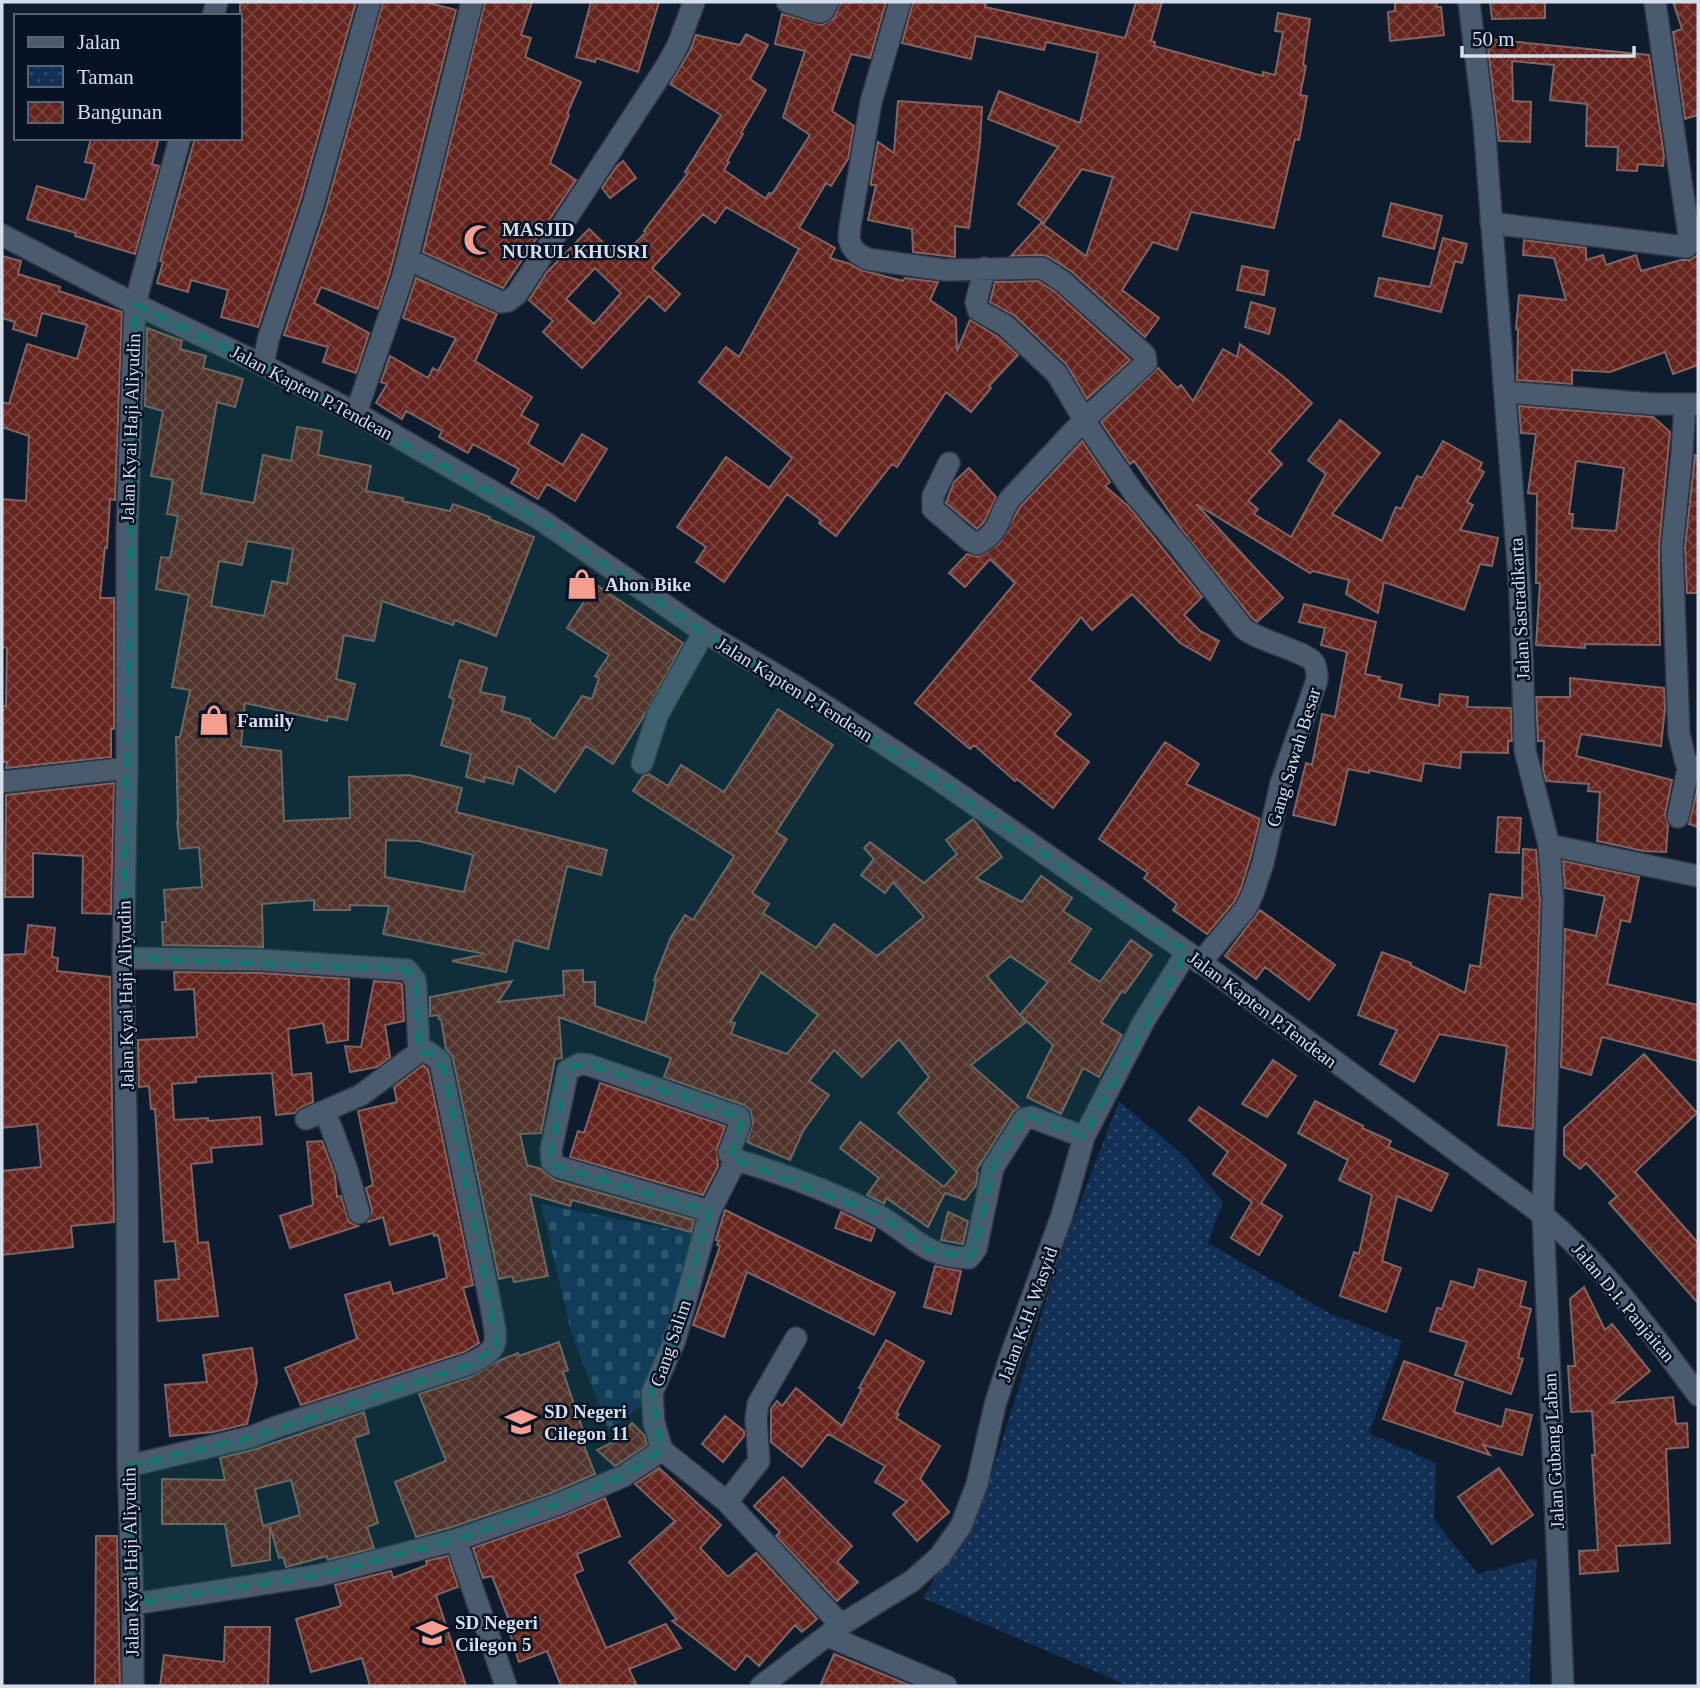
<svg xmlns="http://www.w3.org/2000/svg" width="1700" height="1688" font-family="'Times New Roman',serif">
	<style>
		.cemetery { fill: url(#cemetery-stones) }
		.park { fill: url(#park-dots) }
		.building { fill: url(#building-cross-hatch); stroke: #826460; stroke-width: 2; fill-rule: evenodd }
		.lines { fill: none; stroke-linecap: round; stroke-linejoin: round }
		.street-casing { stroke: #2f3644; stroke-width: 24 }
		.secondary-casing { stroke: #2f3644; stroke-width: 24 }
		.street { stroke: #4a5a6f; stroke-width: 21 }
		.secondary { stroke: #4a5a6f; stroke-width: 21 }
		.marked { fill: #0f766e; fill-opacity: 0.2; stroke: #0f766e; stroke-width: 5; stroke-dasharray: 14 9; stroke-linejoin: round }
		.labels { text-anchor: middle; stroke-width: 5; stroke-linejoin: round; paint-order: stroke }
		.poi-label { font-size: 19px; font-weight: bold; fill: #d5deea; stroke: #071324; text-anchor: start }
		.street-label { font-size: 19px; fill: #d5deea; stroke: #071324 }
	</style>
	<defs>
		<pattern id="cemetery-stones" width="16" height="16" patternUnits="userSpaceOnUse" patternTransform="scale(1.75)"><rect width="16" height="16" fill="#122f55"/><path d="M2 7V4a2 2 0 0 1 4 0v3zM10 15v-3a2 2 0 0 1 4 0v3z" fill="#344d6e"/></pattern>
		<pattern id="park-dots" width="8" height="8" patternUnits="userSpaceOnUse" patternTransform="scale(1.75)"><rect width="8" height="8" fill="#122f55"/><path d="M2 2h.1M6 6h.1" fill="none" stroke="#344d6e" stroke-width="1.8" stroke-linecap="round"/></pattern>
		<pattern id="building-cross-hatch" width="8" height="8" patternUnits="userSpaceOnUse" patternTransform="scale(1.75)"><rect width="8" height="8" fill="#65241d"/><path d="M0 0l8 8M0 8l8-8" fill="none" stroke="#7a433e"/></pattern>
	</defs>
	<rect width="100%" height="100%" fill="#0f1c2e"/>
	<!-- cemetery -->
	<path class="cemetery" d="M541 1204 702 1235 666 1385 609 1431 571 1332Z"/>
	<!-- park -->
	<path class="park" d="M1119 1101 1184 1156 1223 1202 1208 1243 1329 1313 1402 1341 1369 1433 1436 1463 1434 1520 1478 1574 1537 1558 1529 1686H1129L923 1598 984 1498 1061 1252Z"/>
	<!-- building -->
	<path class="building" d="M240 2H356L300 201 258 327 221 317 228 290 191 280 188 292 157 283 163 262 160 261 195 138H240Z
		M383 2H425L456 10 390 272 378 309 321 287 314 303 369 333 356 373 323 362 328 347 284 335 326 209Z
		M485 2H532L521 35 531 38 525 57 581 82 567 114 569 115 550 163 576 180 503 288 423 252Z
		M591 2H659L638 72 596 58 595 62 576 57Z
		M841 2H886L870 58 851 54 832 111 854 126 848 159 831 186 826 183 799 228 835 248 830 258 850 264 861 270 903 281 905 278 938 282 930 300 956 318 957 351 970 320 998 337 1018 355 989 386 991 388 971 412 946 392 897 467 892 464 836 536 819 523 821 520 787 494 724 582 696 562 706 547 677 527 726 457 769 488 792 458 699 382 726 347 739 357 799 249 726 207 715 223 703 214 652 268 680 294 665 311 649 296 582 368 543 332 553 321 529 300 547 272 589 229 620 259 646 232 644 231 688 173 685 172 721 115 670 84 690 51 696 35 740 45 746 34 768 45 750 79 766 90 741 133 743 134 727 161 729 162 724 170 766 199 769 193 772 194 810 135 783 117 805 51 775 44 782 14 822 25 834 18ZM595 268 621 293 594 324 566 299Z
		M913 2H986L985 7 1125 38 1136 2H1162L1151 41 1155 42 1154 46 1263 76V72L1275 75 1283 32 1275 31 1278 13 1310 19 1303 65 1306 66 1300 95 1307 96 1299 140 1295 139 1274 228 1191 212 1177 250 1153 242 1122 290 1159 318 1145 337 1071 271 1049 257 1042 255 1011 256 1041 223 1086 256 1113 177 1082 169 1044 223 1018 204 1058 147 988 119 999 91 1080 123 1098 53 1046 42 1044 50 976 36 971 59 902 43Z
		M1395 2H1436L1437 7H1441L1444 35 1390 41 1388 12 1395 11Z
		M1490 2H1545V18L1492 19Z
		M1673 2H1698V115L1685 119 1673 32 1682 29Z
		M1487 39 1649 55 1664 156 1663 166 1638 164 1637 171 1617 170 1618 147 1586 146 1587 104 1550 100 1554 65 1512 61 1513 101 1531 102 1530 142 1499 141Z
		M898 101 982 107 980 142 969 228 955 226V257L913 252 912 229 868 220 876 185H871V181L878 142 894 153Z
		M91 138H159L152 164 159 166 135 254 75 236 76 233 27 219 37 186 85 200 95 164 85 162Z
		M623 161 636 178 610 198 602 188 617 166Z
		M1391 203 1442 216 1434 249 1383 236Z
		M1443 238 1467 244 1462 263 1455 261 1441 312 1375 296 1379 278 1430 287Z
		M1524 240 1586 248V260L1603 255 1606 265 1636 255 1641 271 1681 260H1690L1698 255V365L1673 374 1665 352 1610 372 1572 370V384L1517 380 1518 330 1516 329 1519 295 1566 300 1554 258 1523 255Z
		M2 256 21 261 18 274 60 287 59 291 122 312 115 500 110 499 107 548 105 547 100 598H114V729H111V757L6 768 7 762H2V706H6L7 648 2 647V499L26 501 29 436 2 427V402L9 404 27 344 77 359 87 325 42 313 36 336 13 329 15 322 2 318Z
		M1242 266 1268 271 1264 295 1237 290Z
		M416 278 497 314 475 361 532 397 521 415 538 425 528 444 563 465 582 434 607 449 575 501 547 484 538 499 511 483 519 469 473 444 468 453 439 437 442 431 406 411 402 419 376 403 387 384 381 382 390 356 428 378 433 368 438 371 456 338 403 318Z
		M1038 281 1054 291 1130 360 1087 399 1066 364 1015 316 990 302 995 282Z
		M1251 302 1275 309 1269 334 1245 327Z
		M147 328 182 341 180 349 206 356 203 368 243 379 235 407 217 402 201 493 254 503 263 455 291 461 297 427 322 431 318 455 371 466 366 491 403 498 402 501 450 511 453 504 490 517 489 519 534 537 496 636 455 620 453 625 382 601 374 641 344 635 336 679 355 684 347 720 328 716 327 721 245 703 241 746 281 751 284 821 350 818 349 777 409 775 462 788 456 812 607 850 601 875 567 866 548 949 514 940 506 972 452 961 485 954 383 934 389 906 350 905V910H314V900L262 904 263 947 163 945 162 922H166L164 890 202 887 199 847 180 849 177 822H178L176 737H180L190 690 172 687 189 595 156 589 161 557 170 558 178 516 167 514 173 480 151 476 163 411 145 406ZM247 541 293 549 287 584 272 581 264 616 211 606 219 561 242 565ZM386 840 419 841 473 855 464 892 385 877Z
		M1240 344 1285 378 1312 403 1269 451 1282 464 1248 501 1258 509 1254 514 1291 537 1326 474 1308 460 1340 420 1380 453 1332 514 1382 541 1396 507 1401 509 1417 476 1422 478 1443 441 1482 463 1479 469 1484 472 1467 502 1473 505 1460 530 1498 538 1492 566 1480 564 1464 610 1384 582 1378 613 1346 594 1349 580 1313 571 1310 573 1196 504 1283 598 1257 622 1252 618 1182 530 1134 461 1130 464 1101 422 1158 368 1177 388 1181 385 1193 401 1223 349 1237 357Z
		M1519 406 1653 417 1670 432 1659 546 1660 645 1585 644V648L1536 645 1540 583H1536L1537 494 1528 493 1536 434 1521 433ZM1576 461 1624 468 1616 531 1572 528 1573 514H1569Z
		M1082 441 1110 482 1105 486 1129 507 1202 597 1184 615 1200 631 1219 641 1210 660 1180 643 1132 594 1092 630 1081 617 1029 679 1071 714 1054 734 1089 762 1053 808 1017 779 1015 781 974 745 970 749 915 703 1015 583 990 559 965 587 949 573 967 554 978 557 999 544 1020 507Z
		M1695 455 1698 457V593H1687L1685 547Z
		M969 468 996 497 984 522 977 529 946 503 954 482Z
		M595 584 683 643 644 716 613 764 586 746 555 792 518 766 513 784 485 777 484 782 466 777 471 754 441 745 454 699 449 697 460 660 487 668 480 692 505 697 502 711 530 719V722L554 739 582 696 592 699 599 678 595 676 609 655 567 628Z
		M1304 604 1376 622 1365 674 1380 677 1379 680 1402 685 1399 698 1439 706 1440 694 1468 697 1467 707 1511 708 1512 741H1508V753L1461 752 1460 768 1424 763 1421 781 1369 770V773L1348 769 1335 825 1293 815 1306 763 1312 765 1322 714 1335 717 1347 652 1321 645 1325 628 1299 622Z
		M1570 678 1664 688 1665 708 1661 746 1581 734 1576 756 1672 780 1665 814 1668 826 1666 852 1644 851 1597 841 1600 792 1588 791 1589 784 1546 781 1543 769 1544 741H1538L1536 697H1570Z
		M778 709 833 745 776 832 787 839 752 893 769 904 763 913 816 948 834 924 877 956 924 917 893 882 885 893 861 875 874 859 864 848 870 842 924 883 957 854 946 840 973 819 1002 857 976 878 1022 902 1041 876 1072 898 1063 911 1091 929 1069 962 1100 982 1131 940 1152 955 1125 993 1122 991 1101 1022 1122 1035 1099 1077 1083 1068 1061 1114 1027 1097 1053 1045 1020 1015 1026 1022 971 1065 1019 1107 1013 1112 976 1171 978 1173 976 1185 965 1200 945 1193 928 1227 886 1198 884 1204 867 1195 879 1178 840 1148 860 1122 944 1187 957 1172 898 1113 929 1077 899 1039 862 1077 834 1050 809 1081 829 1095 803 1131 790 1160 747 1142 753 1122 750 1109 744 1105 664 1077 671 1058 559 1017 562 1058 555 1059 541 1133 520 1134 527 1165 541 1169 555 1180 694 1220 691 1232 572 1200 570 1206 530 1194 548 1276 514 1282 512 1276 499 1279 453 1058 446 1049 441 1019H439L438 1015 430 1016V997L512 981 498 1002 564 995 563 971 583 970V982H595V1006L645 1023 656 981 654 980 671 937 685 915 693 920 734 856 633 791 643 776 649 774 668 786 681 765 724 792ZM1010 956 1048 982 1020 1015 987 976ZM761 972 818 1015 787 1054 731 1034 735 1023 730 1022Z
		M1165 742 1199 764 1186 784 1260 819 1250 859 1241 888 1235 901 1207 934 1173 910 1177 904 1144 878 1148 873 1099 839Z
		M114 783 111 914 82 913 83 856 33 853V897H5L6 795Z
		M1698 786V827L1689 824Z
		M1498 817 1521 818 1519 853 1496 852Z
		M1523 849 1536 850 1540 900 1533 1129 1498 1125 1507 1046 1439 1034 1414 1082 1380 1064 1397 1030 1358 1015 1382 952 1411 963 1410 965 1465 993 1470 965 1480 967 1490 894 1522 898Z
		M1563 861 1639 877 1630 922 1621 920 1607 984 1698 1005V1061L1602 1037 1591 1075 1561 1067 1565 929 1596 936 1605 896 1565 888Z
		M1260 910 1335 965 1309 1000 1265 967 1256 979 1225 956Z
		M28 925 55 928 52 957 58 958 57 971 110 977 114 1222 71 1226 73 1247 2 1255V1171L41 1167 37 1124 2 1128V955L25 954Z
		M174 972 261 973 349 979 348 1040 327 1043 323 1023 288 1029 292 1075 311 1073 313 1102 301 1107 295 1113 276 1115 272 1073 196 1077V1082L172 1084 174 1120 208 1118V1121L260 1117 262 1144 211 1148 212 1162 191 1164 198 1243 208 1242 218 1316 158 1321 155 1281 179 1279 175 1241 164 1242 155 1109H151L149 1086 139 1087 138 1040 197 1037 194 989 175 990Z
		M374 981 400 983 402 985 404 1021 385 1025 390 1057 377 1067 350 1072 345 1046 361 1047Z
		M1644 1054 1697 1113 1635 1172 1698 1243V1303L1609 1203 1617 1196 1586 1163 1580 1169 1564 1155V1128Z
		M1273 1060 1296 1076 1267 1117 1242 1104Z
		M423 1065 428 1069 473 1285 463 1288 479 1343 464 1352 301 1405 285 1368 357 1339 345 1295 390 1282 393 1294 447 1278 438 1235 434 1236 433 1233 390 1245 383 1217 368 1222 372 1210 366 1188 373 1185 358 1111 397 1102 394 1087Z
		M600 1083 725 1126 717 1149 718 1166 703 1195 570 1157 578 1131 584 1133Z
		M1315 1101 1363 1126 1362 1128 1391 1141 1388 1147 1448 1174 1431 1211 1397 1196 1382 1261 1401 1268 1386 1312 1340 1296 1354 1252 1359 1254 1372 1195 1339 1180 1348 1160 1298 1133Z
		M1199 1107 1286 1165 1261 1203 1282 1216 1259 1255 1231 1238 1252 1202 1213 1174 1228 1152 1189 1120Z
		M322 1141 335 1175 337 1197 341 1196 349 1222 358 1226 290 1248 280 1216 313 1205 307 1142Z
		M725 1210 895 1293 874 1335 747 1272 724 1337 693 1325 720 1246 717 1245 719 1241 716 1240Z
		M841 1212 875 1229 871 1241 835 1228Z
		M948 1212 968 1221 963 1244 941 1240Z
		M935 1266 961 1271 951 1314 924 1307Z
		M1479 1269 1526 1282 1520 1306 1531 1309 1518 1358 1523 1359 1511 1394 1455 1375 1467 1342 1430 1331 1437 1308 1442 1309 1451 1281 1474 1288Z
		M1584 1287 1605 1330 1612 1324 1650 1371 1611 1403 1673 1397 1676 1424 1687 1423 1688 1447 1666 1449 1670 1543 1616 1546 1618 1571 1580 1574 1579 1551 1598 1550 1592 1455H1595L1592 1411 1571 1412 1568 1366H1575L1570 1299Z
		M886 1340 924 1362 896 1413 899 1414 896 1418 940 1446 920 1479 949 1512 917 1541 893 1514 907 1502 875 1482 885 1466 828 1434 802 1467 771 1442V1409L777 1401 782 1406 796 1388 842 1426 862 1389 859 1388Z
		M559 1342 568 1370 563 1372 586 1439 579 1433 595 1474 551 1493 452 1527 416 1537 395 1482 446 1461 419 1394 473 1376 498 1361 518 1353 519 1356Z
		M252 1348 257 1382 247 1424 213 1432 170 1436 165 1385 207 1382 203 1355Z
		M1404 1361 1463 1382 1454 1412 1502 1427 1506 1409 1532 1415 1522 1455 1483 1445 1490 1455 1383 1419Z
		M364 1412 369 1433 354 1438 378 1523 367 1527 374 1548 328 1560 327 1556 286 1567 283 1557 279 1558 270 1526V1560L232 1566 225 1524H162V1479L225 1480 220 1458 256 1449ZM291 1480 300 1515 263 1526 255 1489Z
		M725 1416 744 1431V1436L723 1462 702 1444Z
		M632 1423 644 1435 647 1445 615 1466 597 1450 615 1441Z
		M659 1468 721 1525 700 1548 728 1577 756 1553 817 1619 802 1632 795 1625 759 1666 747 1655 735 1670 672 1621 677 1619 629 1562 675 1521 635 1484Z
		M1499 1468 1533 1515 1492 1544 1458 1497Z
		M783 1477 852 1546 837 1562 858 1582 837 1601 776 1536 780 1532 754 1506Z
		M605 1498 620 1536 577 1554 583 1570 574 1574 606 1648 666 1624 681 1648 629 1669 637 1686H561L547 1651 519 1662 507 1624 510 1623 492 1576 483 1578 473 1548 560 1517Z
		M96 1536H117L120 1686H95Z
		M448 1556 458 1587 436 1595 466 1686H370L362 1658 311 1672 296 1619 341 1606 335 1585 391 1571 393 1578 427 1565 426 1561Z
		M225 1627H270L268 1686H160L164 1655 224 1662Z
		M834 1654 911 1686H820Z"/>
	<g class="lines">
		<defs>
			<path id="street" d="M787 2 819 12 823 11 828 2
				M900 2 871 102 850 226 849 239 852 247 857 253 867 259 945 270 1042 268 1062 281 1145 355 1146 363 1084 420 1010 499C997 516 1002 532 977 544L969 540 933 509V496L949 463
				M213 16 217 2
				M1491 223 1686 247 1690 243 1655 2
				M407 259 501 302 508 301 517 294 667 65 678 45 694 2
				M985 268 976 302 978 310 1006 326 1057 374 1091 431 1134 493 1179 546 1243 628C1258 641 1306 651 1314 663 1317 668 1317 674 1317 680L1281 783 1263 863 1253 893 1246 908 1200 963
				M263 365 268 340 313 205 370 2
				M1505 392 1653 404H1696
				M1685 404 1682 453 1672 547 1679 734 1686 763 1698 769
				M356 413 403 276 472 2
				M642 763 658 714 704 632
				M2 782 127 768
				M1678 817 1689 765
				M1549 845 1698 876
				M123 958 262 960 407 970 415 980 416 988 419 1052
				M325 1111 347 1170 359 1213
				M733 1159 731 1170 710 1211 675 1340 652 1393 654 1423 662 1450 727 1502 841 1625
				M733 1159C781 1173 829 1191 874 1213 911 1232 922 1258 969 1258L976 1249 993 1168 1024 1119 1031 1117 1084 1137
				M710 1211 559 1167 552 1162 551 1150 568 1070 580 1064 589 1065 739 1117 740 1124 729 1153 733 1159
				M1543 1215 1563 1686
				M128 1466 251 1437 276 1427 469 1364C504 1348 496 1340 491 1307L440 1061 428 1052H419L361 1095 306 1119
				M727 1502 759 1461 756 1419 758 1404 796 1338
				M456 1540 506 1686
				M133 1604 321 1575 456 1540 556 1505 624 1476 662 1450
				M828 1636 946 1686
				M133 1686V1604L128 1466 127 1168 123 958 127 768V531L135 304 180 138
				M761 1686 841 1625 912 1581 940 1556 961 1526 977 1484 995 1405 1010 1358 1062 1215 1084 1137 1144 1021 1187 952"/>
			<path id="secondary" d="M1469 2 1484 123 1520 591 1525 750 1549 845 1553 900 1543 1215
				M2 235 135 304 263 365 356 413 540 519 704 632 795 686 939 780 1187 952 1543 1215C1604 1266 1651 1332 1698 1395"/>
		</defs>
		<!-- street casing -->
		<use href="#street" class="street-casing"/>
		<!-- secondary casing -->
		<use href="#secondary" class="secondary-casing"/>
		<!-- street -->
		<use href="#street" class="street"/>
		<!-- secondary -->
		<use href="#secondary" class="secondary"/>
	</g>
	<!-- marked area -->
	<path class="marked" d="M135 304 263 365 540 519 704 632 939 780 1187 952 1084 1137 1026 1115 993 1168 976 1249 969 1258 930 1251 877 1214 730 1158 742 1118 589 1065 573 1066 565 1078 550 1164 710 1211 675 1340 652 1393 662 1450 624 1476 556 1505 456 1540 321 1575 133 1604 128 1466 251 1437 469 1364 494 1349 496 1339 444 1071 435 1056 419 1052 416 988 407 970 123 958Z"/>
	<!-- icons -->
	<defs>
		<symbol id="mosque-bare" viewBox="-9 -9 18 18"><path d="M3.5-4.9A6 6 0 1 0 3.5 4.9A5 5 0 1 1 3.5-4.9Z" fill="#f59d90" stroke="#071324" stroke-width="2.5" paint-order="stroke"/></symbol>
		<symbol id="shop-bare" viewBox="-9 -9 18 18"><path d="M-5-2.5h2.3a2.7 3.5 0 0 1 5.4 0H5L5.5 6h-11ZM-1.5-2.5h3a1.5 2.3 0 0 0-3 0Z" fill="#f59d90" stroke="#071324" stroke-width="2.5" paint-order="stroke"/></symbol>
		<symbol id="school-bare" viewBox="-9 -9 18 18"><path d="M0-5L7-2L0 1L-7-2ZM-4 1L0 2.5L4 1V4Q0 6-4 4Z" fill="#f59d90" stroke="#071324" stroke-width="2.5" paint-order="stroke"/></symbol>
	</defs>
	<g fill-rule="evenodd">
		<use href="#mosque-bare" x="457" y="218" width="44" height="44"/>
		<use href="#shop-bare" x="560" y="562" width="44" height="44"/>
		<use href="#shop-bare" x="192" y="698" width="44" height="44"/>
		<use href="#school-bare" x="499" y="1400" width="44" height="44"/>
		<use href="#school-bare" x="410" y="1611" width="44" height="44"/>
	</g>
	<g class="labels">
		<!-- poi labels -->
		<g class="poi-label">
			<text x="502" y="236">MASJID<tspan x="502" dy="22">NURUL KHUSRI</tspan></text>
			<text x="605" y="591">Ahon Bike</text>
			<text x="237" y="727">Family</text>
			<text x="544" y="1418">SD Negeri<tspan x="544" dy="22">Cilegon 11</tspan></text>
			<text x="455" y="1629">SD Negeri<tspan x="455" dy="22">Cilegon 5</tspan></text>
		</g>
		<!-- street labels -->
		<g class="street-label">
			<text transform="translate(312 392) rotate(28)" y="7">Jalan Kapten P.Tendean</text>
			<text transform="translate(130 428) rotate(-88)" y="7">Jalan Kyai Haji Aliyudin</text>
			<text transform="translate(1519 609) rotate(-93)" y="7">Jalan Sastradikarta</text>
			<text transform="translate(795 689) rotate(32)" y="7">Jalan Kapten P.Tendean</text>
			<text transform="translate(1293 757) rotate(-73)" y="7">Gang Sawah Besar</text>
			<text transform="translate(125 995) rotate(-91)" y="7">Jalan Kyai Haji Aliyudin</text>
			<text transform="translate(1263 1009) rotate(37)" y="7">Jalan Kapten P.Tendean</text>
			<text transform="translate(1624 1302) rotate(50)" y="7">Jalan D.I. Panjaitan</text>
			<text transform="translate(1027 1314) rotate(-70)" y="7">Jalan K.H. Wasyid</text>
			<text transform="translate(670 1343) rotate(-71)" y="7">Gang Salim</text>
			<text transform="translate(1553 1451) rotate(-93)" y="7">Jalan Gubang Laban</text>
			<text transform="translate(130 1562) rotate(-91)" y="7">Jalan Kyai Haji Aliyudin</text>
		</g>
	</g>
	<!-- border -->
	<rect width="1700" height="1688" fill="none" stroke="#d5deea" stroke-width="7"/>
	<!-- legend -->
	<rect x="14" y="14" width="228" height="126" fill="#071324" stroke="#596473" stroke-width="2"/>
	<rect x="28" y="37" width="35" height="10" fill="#4a5a6f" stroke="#596473" stroke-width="2"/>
	<text x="77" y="49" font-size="21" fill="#d5deea">Jalan</text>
	<rect x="28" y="66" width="35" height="21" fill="url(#park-dots)" stroke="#596473" stroke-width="2"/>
	<text x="77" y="84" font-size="21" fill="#d5deea">Taman</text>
	<rect x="28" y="102" width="35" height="21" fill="url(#building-cross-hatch)" stroke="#596473" stroke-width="2"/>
	<text x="77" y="119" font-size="21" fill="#d5deea">Bangunan</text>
	<!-- scale -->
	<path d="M1462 46v10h172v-10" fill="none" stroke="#d5deea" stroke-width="3.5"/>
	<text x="1472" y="46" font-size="21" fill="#d5deea" stroke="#071324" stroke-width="5" paint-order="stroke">50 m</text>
</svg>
